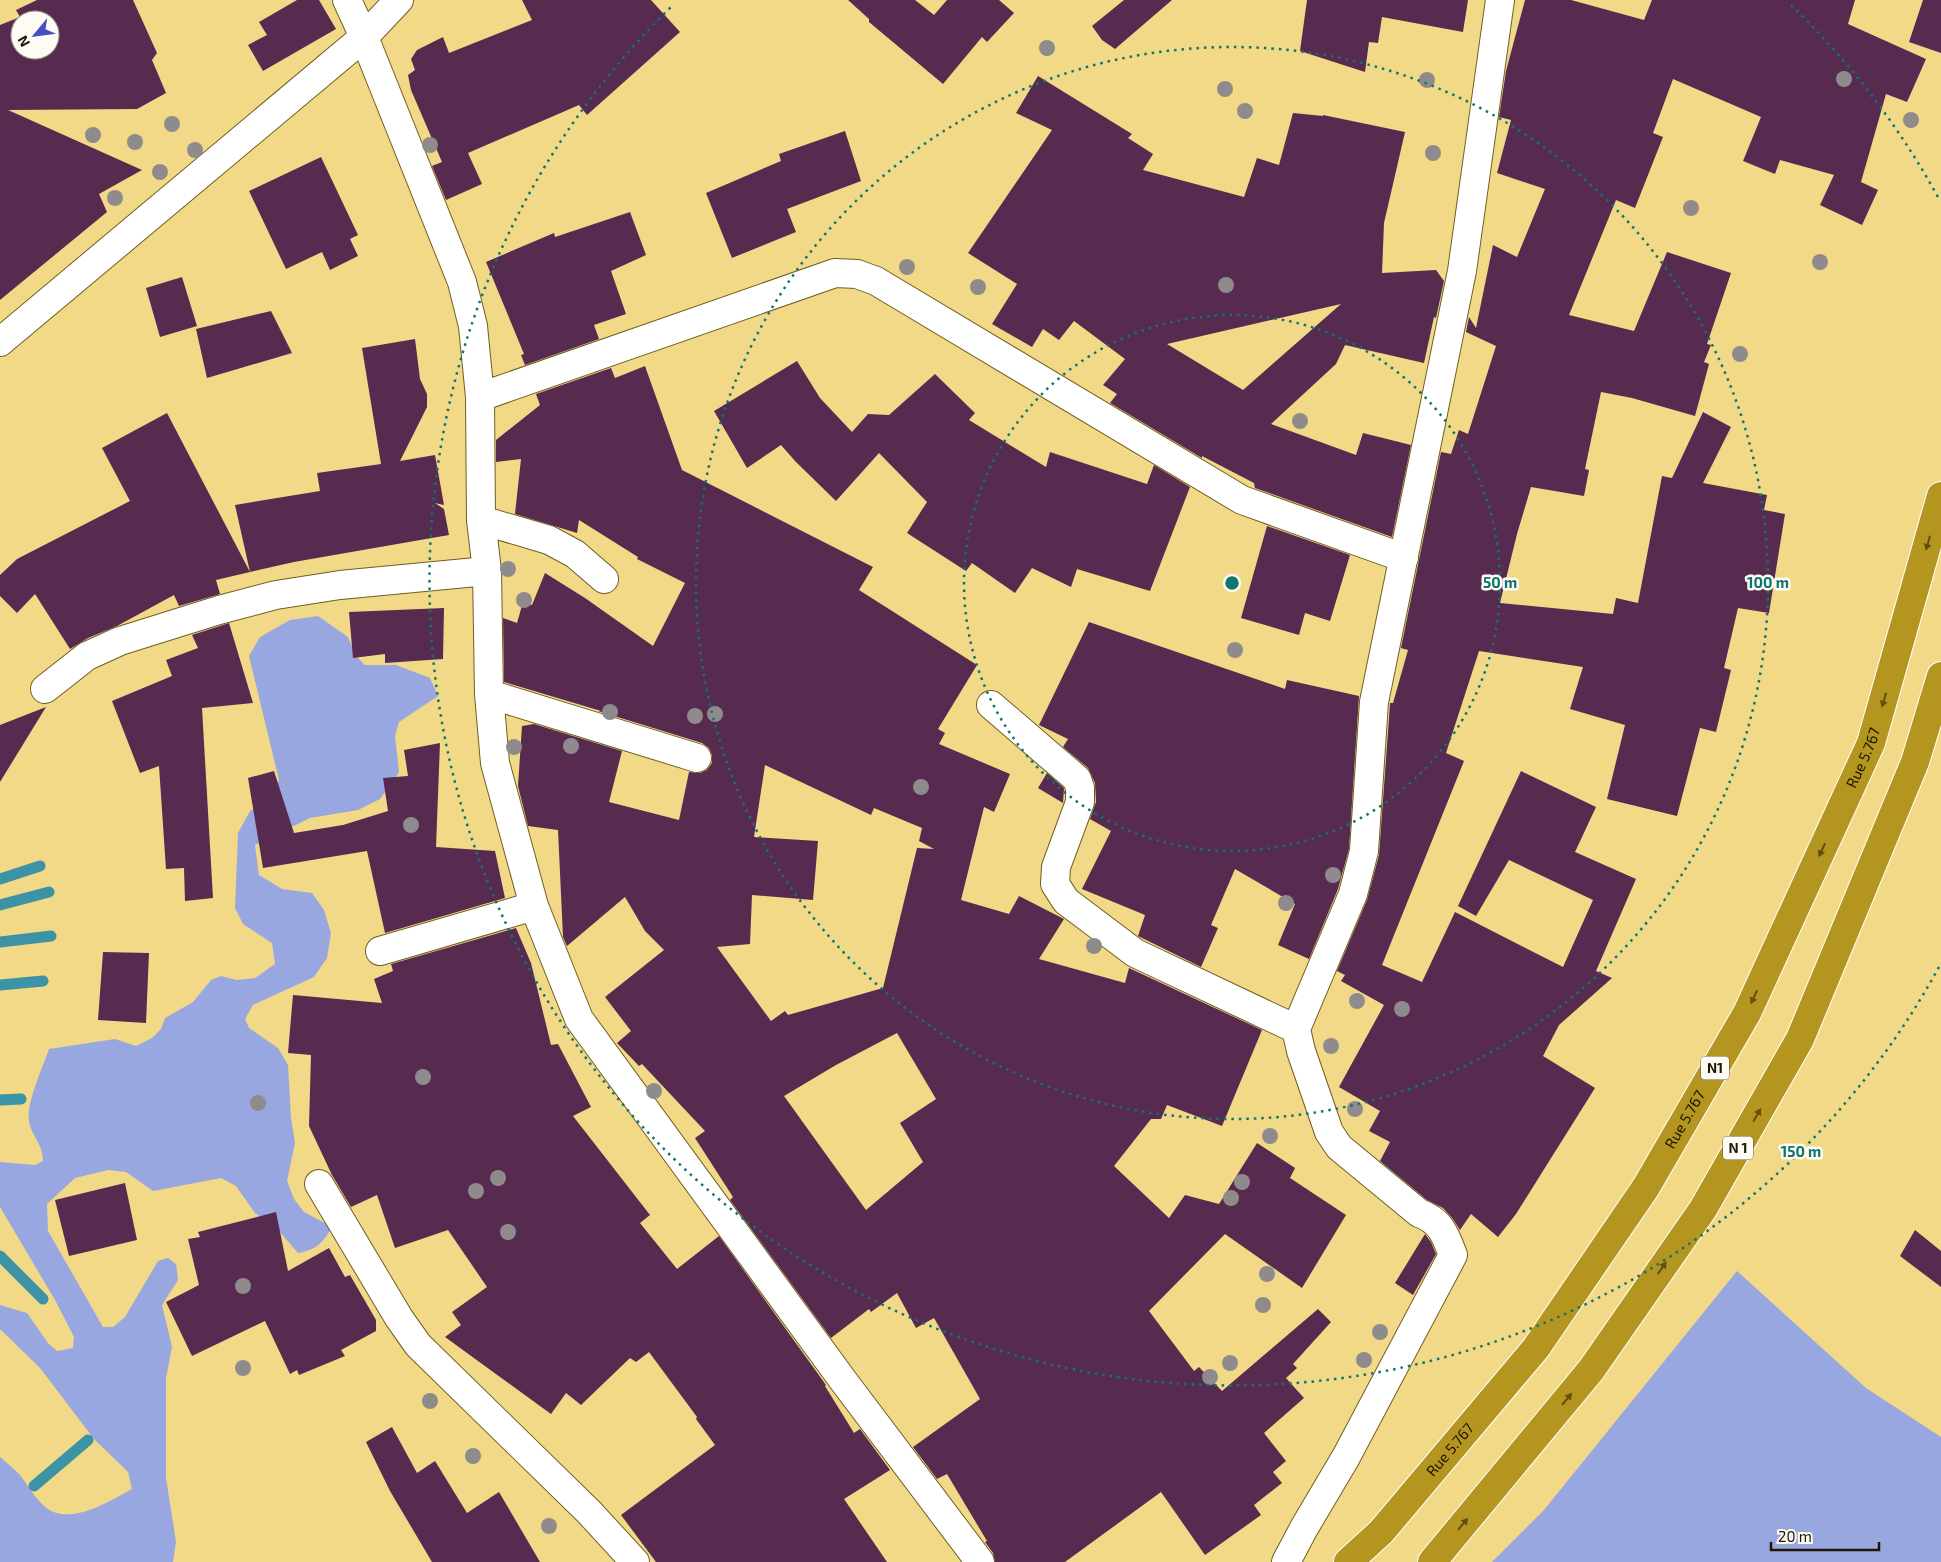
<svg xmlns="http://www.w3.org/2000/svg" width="1941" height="1562" font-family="'Exo 2',sans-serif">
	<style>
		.forest { fill: #99a7e1 }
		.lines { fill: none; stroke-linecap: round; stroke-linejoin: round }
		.stream { stroke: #3c93a5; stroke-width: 11 }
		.building { fill: #572a50; fill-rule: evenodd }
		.minor-casing { stroke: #705f20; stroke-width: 30 }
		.highway-casing { stroke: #fff; stroke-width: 30 }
		.minor { stroke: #fff; stroke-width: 28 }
		.highway { stroke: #b3951f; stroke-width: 28 }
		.tree { fill: #8f8b8d }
		.oneway { fill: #604f0e }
		.ring { fill: none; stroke: #0f766e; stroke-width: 2.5; stroke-dasharray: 2.5 5 }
		.labels { text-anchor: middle; stroke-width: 5; stroke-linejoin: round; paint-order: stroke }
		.shield { fill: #fdfbf3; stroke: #605b49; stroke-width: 1 }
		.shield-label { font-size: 14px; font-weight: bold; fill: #1d1600 }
		.street-label { font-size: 15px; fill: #1d1600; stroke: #fdfbf3 }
		.centre { fill: #0f766e; stroke: #fdfbf3; stroke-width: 2.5 }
		.ring-label { font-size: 15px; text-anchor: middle; font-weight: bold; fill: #0f766e; stroke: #fdfbf3; stroke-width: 5; stroke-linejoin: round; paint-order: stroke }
	</style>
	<rect width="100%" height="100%" fill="#f1d987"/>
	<!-- forest -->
	<path class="forest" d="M318 616 348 637 356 656 365 665H396L430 678 438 696 399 722 395 736 399 772 380 799 358 810 310 818 255 845 259 875 282 889 312 893 324 910 331 933 327 958 314 977 253 1005 245 1019 249 1028 278 1048 288 1065 291 1118 295 1143 287 1181 294 1199 304 1212 332 1227C323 1243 316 1250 298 1253L274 1225 255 1213 236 1186 221 1178 153 1191 126 1172 108 1170 75 1178 47 1204 48 1231 103 1327H113L125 1317 158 1261 168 1258 176 1264 178 1280 162 1305 172 1347 166 1378V1478L176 1542 173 1562H0V1457C7 1463 14 1469 20 1475 27 1484 33 1495 41 1503 65 1530 108 1502 132 1489L128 1472 94 1439 40 1368 0 1329V1305L27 1313 48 1343 57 1351 73 1348 74 1337 55 1300 0 1207V1162L35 1165 43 1161C43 1143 31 1136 29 1121 26 1104 43 1066 49 1049L115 1039 136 1046 152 1038 161 1029 165 1018 193 1002 211 980 221 976 237 980 255 978 275 964 272 943 243 924 235 908 238 833 250 811 268 801 279 780 249 656 260 637 290 620Z
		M1737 1271 1866 1388 1941 1437V1562H1492L1544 1510Z"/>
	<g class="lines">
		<!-- stream -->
		<path class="stream" d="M0 879 40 866
			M0 905 49 892
			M0 942 51 936
			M0 985 43 981
			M0 1100 21 1099
			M0 1256 43 1299
			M34 1486 88 1440"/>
	</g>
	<!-- building -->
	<path class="building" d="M37 0H133L157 53 152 60 166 93 137 109 8 110 142 170 99 194 107 212 0 300V25L20 17 16 10ZM20 20H50V50H20Z
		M297 0H319L336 29 263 71 248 45 267 35 259 22Z
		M522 0H651L680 32 587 115 579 105 468 153 482 184 446 200 432 166 442 162 411 90 408 75 415 70 411 59 417 50 443 37 449 53 532 20Z
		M848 0H915L934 15 947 0H999L1014 13 987 42 982 37 943 84 869 22V19Z
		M1124 0H1172L1115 49 1102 40 1092 26Z
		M1307 0H1468L1463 32 1382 17 1378 43 1369 42 1365 72 1300 51Z
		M1525 0H1571L1644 20 1652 0H1855L1848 24 1926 59 1907 102 1886 94 1861 182 1878 190 1862 225 1820 205 1834 175 1780 160 1775 174 1743 161 1761 117 1673 79 1653 133 1663 137 1635 208 1616 200 1569 315 1634 331 1667 252 1731 273 1707 344 1711 345 1704 362 1709 364 1695 416 1632 398 1601 392 1585 469 1589 470 1584 496 1531 487 1517 534 1500 603 1613 614 1616 598 1638 603 1662 476 1672 478 1703 412 1731 427 1703 483 1767 495 1764 510 1785 514 1769 613 1738 608 1724 668 1731 670 1716 732 1700 728 1677 816 1607 799 1625 725 1570 709 1583 667 1479 651 1446 753 1464 761 1382 965 1422 982 1455 912 1563 967 1593 900 1509 860 1476 916 1458 906 1521 771 1596 807 1575 852 1636 879 1596 971 1612 978 1559 1025 1543 1056 1595 1088 1516 1214 1498 1237 1471 1214 1460 1230 1453 1219 1443 1208 1427 1200 1380 1161 1390 1142 1369 1131 1380 1111 1339 1087 1384 1005 1341 981 1345 975 1337 971 1367 900 1379 855 1390 704V703H1393L1408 650 1401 648 1441 452 1451 454 1459 430 1468 434 1496 346 1466 332 1469 317 1476 328 1493 245 1517 257 1545 189 1497 173 1511 120 1499 117 1506 71Z
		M1923 0H1941V53L1909 42Z
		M1038 76 1132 134 1128 138 1153 154 1143 170 1244 197 1257 158 1279 165 1293 113 1323 116V115L1405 132 1384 223 1382 273 1436 270 1444 281 1436 318 1434 317 1424 363 1345 345 1336 364 1271 424 1356 455 1363 433 1411 445 1392 537 1255 488 1254 483 1202 456V458L1110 403 1117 394 1103 385 1125 359 1074 321 1059 340 1043 329 1032 347 992 324 1017 284 968 253 1052 130 1016 113ZM1341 304 1243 390 1167 344Z
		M845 131 861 181 787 209 796 232 732 258 706 193 781 161 779 154Z
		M321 157 358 235 350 239 358 256 330 270 322 252 286 269 249 191Z
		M630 212 646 255 611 271 626 314 594 325 599 339 525 365 521 355 524 354 486 262 554 233 555 237Z
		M182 277 197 326 160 337 146 288Z
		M271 311 292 353 207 378 196 329Z
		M415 339 420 379 427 394V407L400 461 435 455 444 505 435 503 444 509 449 535 294 562 250 572 235 505 320 491 317 473 381 464 362 348Z
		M797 361 820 398 852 432 868 414 889 415 935 374 975 413 969 420 1046 467 1050 452 1147 484 1154 465 1190 487 1150 591 1077 569 1071 587 1032 568 1015 593 972 563 966 571 907 533 927 502 879 453 836 501 796 462 781 445 747 468 714 411Z
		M645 366 682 470 873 567 859 590 977 665 938 729 945 733 939 744 1010 774 994 812 984 807 961 900 1009 914 1019 896 1064 919 1039 959 1125 983 1129 968 1262 1030 1222 1126 1167 1105 1161 1119H1151L1114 1166 1169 1218 1185 1195 1219 1204 1257 1143 1295 1168 1290 1178 1346 1215 1302 1288 1225 1234 1149 1311 1194 1371 1199 1367 1222 1391 1318 1309 1331 1322 1293 1364 1297 1368 1286 1378 1304 1398 1264 1433 1286 1461 1273 1472 1282 1483 1254 1505 1261 1515 1205 1555 1161 1492 1065 1562H995L993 1553 985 1542 987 1541 947 1474 937 1479 913 1447 980 1399 934 1318 916 1328 897 1293 871 1312 869 1309 831 1338 730 1200 733 1197 695 1138 705 1131 642 1064 639 1066 617 1043 631 1031 605 997 664 950 645 931 625 897 567 946 563 937 558 830 528 826 518 786 522 726 534 724 622 751 609 802 679 820 689 772 700 773 707 770 712 763V755L709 748 702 743 598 711H601L504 682 503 618 517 623 523 602 532 605 545 573 585 598 653 646 685 583 637 559 638 557 579 520 577 533 515 514 521 459 496 462V440L540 405 536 394 611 368 615 378ZM765 765 871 815 874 808 922 828 919 841 934 849 917 848 883 988 788 1015 785 1011 771 1021 717 947 750 944 752 895 813 900 818 841 754 837ZM897 1033 936 1099 900 1123 923 1162 866 1210 784 1096 836 1065Z
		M167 413 250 572 216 580 220 594 179 606 174 595 117 626 88 638 70 649 35 594 17 613 0 596V575L17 559 130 501 102 448Z
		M1267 526 1350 555 1330 621 1305 613 1299 635 1241 618Z
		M444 608 443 659 385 663V654L353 658 349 612Z
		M1089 622 1285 689 1287 680 1359 696 1349 849 1338 889 1309 959 1278 945 1295 904 1235 869 1211 925 1218 928 1201 967 1138 936 1145 915 1082 889 1111 831 1090 819 1096 802 1095 783 1088 768 1063 747 1068 739 1039 725Z
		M229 623 253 703 202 708 213 898 185 901 184 868 166 869 159 766 140 773 112 701 172 676 166 660 198 648 192 635Z
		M46 707 0 782V725Z
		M440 743 436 847 495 851 505 898 385 933 367 851 263 868 248 778 274 771 294 833 343 825 388 811 383 778 408 776 404 750Z
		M1047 773 1064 788 1063 803 1038 788Z
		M516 928 531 963 551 1045 558 1044 591 1107 573 1116 650 1215 640 1223 677 1269 719 1236 826 1385 825 1386 854 1433 860 1429 890 1470 844 1499 887 1562H656L621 1515 715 1445 696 1419 697 1417 649 1352 636 1362 630 1358 581 1405 566 1393 551 1414 445 1337 461 1325 452 1312 487 1287 448 1230 395 1248 377 1195 351 1207 332 1175 309 1126 311 1055 288 1053 293 995 382 1003 374 979 393 971 391 964Z
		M103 952 149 953 146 1023 98 1020Z
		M125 1183 137 1240 69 1256 55 1200Z
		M276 1212 288 1271 329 1248 345 1277 350 1275 376 1320V1331L341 1350 345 1356 299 1375 297 1370 290 1374 265 1321 192 1356 166 1302 199 1285 188 1239 200 1237 198 1232Z
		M1915 1230 1941 1251V1287L1900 1256Z
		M1425 1234 1431 1242 1436 1254 1413 1295 1395 1283Z
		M392 1427 417 1473 435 1461 467 1513 499 1492 540 1562H432L390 1491 366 1442Z"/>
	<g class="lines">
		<defs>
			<path id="minor" d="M347 0 364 37 462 282 473 326 480 397
				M0 342 364 37 399 0
				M481 520 487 571 489 694 495 763 534 906 579 1019 842 1379 980 1562
				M604 579 575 554 549 540 481 520 480 397 835 273 857 274 876 281 1242 500 1404 558
				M45 689 87 656 120 641 219 610 276 595 340 585 487 571
				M489 694 697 758
				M991 705 1077 779 1080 788V802L1056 867 1055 884 1066 901 1135 953 1296 1029
				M380 951 534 906
				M319 1184 399 1318 418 1345 589 1512 635 1562
				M1286 1562 1304 1528 1346 1457 1453 1255C1445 1234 1441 1221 1419 1213L1339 1147 1329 1132 1301 1051 1296 1029 1353 894 1364 851 1374 702 1462 271 1500 0"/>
			<g id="highway">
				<path id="s1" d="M1348 1562 1381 1532 1536 1348 1646 1187 1747 1013 1871 743 1941 496"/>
				<path d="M1432 1562 1591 1370 1703 1209 1800 1039 1915 762 1941 676"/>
			</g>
		</defs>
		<!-- minor casing -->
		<use href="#minor" class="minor-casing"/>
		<!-- highway casing -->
		<use href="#highway" class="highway-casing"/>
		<!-- minor -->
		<use href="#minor" class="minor"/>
		<!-- highway -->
		<use href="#highway" class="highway"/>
	</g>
	<!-- trees -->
	<g class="tree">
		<circle cx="1047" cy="48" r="8"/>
		<circle cx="1844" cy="79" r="8"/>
		<circle cx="1427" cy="80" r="8"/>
		<circle cx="1225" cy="89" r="8"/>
		<circle cx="1245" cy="111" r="8"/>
		<circle cx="1911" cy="120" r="8"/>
		<circle cx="172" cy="124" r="8"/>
		<circle cx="93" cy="135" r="8"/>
		<circle cx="135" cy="142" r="8"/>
		<circle cx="430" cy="145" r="8"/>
		<circle cx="195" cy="150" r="8"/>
		<circle cx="1433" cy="153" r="8"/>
		<circle cx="160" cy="172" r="8"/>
		<circle cx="115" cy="198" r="8"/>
		<circle cx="1691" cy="208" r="8"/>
		<circle cx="1820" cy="262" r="8"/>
		<circle cx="907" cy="267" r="8"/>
		<circle cx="1226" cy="285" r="8"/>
		<circle cx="978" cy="287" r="8"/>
		<circle cx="1740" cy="354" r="8"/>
		<circle cx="1300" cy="421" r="8"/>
		<circle cx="508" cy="569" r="8"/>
		<circle cx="524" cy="600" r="8"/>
		<circle cx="1235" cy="650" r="8"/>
		<circle cx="610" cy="712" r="8"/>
		<circle cx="715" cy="714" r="8"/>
		<circle cx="695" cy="716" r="8"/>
		<circle cx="571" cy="746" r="8"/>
		<circle cx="514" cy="747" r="8"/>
		<circle cx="921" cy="787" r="8"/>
		<circle cx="411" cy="825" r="8"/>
		<circle cx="1333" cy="875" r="8"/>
		<circle cx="1286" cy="903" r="8"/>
		<circle cx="1094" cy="946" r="8"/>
		<circle cx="1357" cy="1001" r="8"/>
		<circle cx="1402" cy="1009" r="8"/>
		<circle cx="1331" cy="1046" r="8"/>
		<circle cx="423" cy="1077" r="8"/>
		<circle cx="654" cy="1091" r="8"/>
		<circle cx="258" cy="1103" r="8"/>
		<circle cx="1355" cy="1109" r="8"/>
		<circle cx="1270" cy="1136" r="8"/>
		<circle cx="498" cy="1178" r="8"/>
		<circle cx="1242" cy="1182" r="8"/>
		<circle cx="476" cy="1191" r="8"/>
		<circle cx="1231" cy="1198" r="8"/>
		<circle cx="508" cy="1232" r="8"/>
		<circle cx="1267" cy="1274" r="8"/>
		<circle cx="243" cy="1286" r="8"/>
		<circle cx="1263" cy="1305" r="8"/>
		<circle cx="1380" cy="1332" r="8"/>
		<circle cx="1364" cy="1360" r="8"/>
		<circle cx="1230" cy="1363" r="8"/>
		<circle cx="243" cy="1368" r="8"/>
		<circle cx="1210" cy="1377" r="8"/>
		<circle cx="430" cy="1401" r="8"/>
		<circle cx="473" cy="1456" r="8"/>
		<circle cx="549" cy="1526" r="8"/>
	</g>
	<!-- one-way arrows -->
	<defs><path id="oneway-solid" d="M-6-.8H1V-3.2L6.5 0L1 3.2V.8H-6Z" transform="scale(1.25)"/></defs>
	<g class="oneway">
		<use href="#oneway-solid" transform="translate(1928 543) rotate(106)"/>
		<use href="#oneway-solid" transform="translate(1884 700) rotate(106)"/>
		<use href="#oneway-solid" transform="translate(1822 850) rotate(115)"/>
		<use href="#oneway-solid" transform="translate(1754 997) rotate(115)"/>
		<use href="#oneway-solid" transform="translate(1757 1115) rotate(-60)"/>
		<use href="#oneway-solid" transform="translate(1662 1268) rotate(-55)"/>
		<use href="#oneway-solid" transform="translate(1567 1399) rotate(-50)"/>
		<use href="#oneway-solid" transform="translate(1463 1524) rotate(-50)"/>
	</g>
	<!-- distance rings -->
	<g class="ring">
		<circle cx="1232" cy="583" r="268"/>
		<circle cx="1232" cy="583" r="536"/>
		<path d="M1939 967A804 804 0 1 1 673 5M1791 5A804 804 0 0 1 1939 199"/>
	</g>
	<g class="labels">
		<!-- shield labels -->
		<g class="shield">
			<rect x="1701" y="1056.5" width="28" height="23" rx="4"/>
			<rect x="1723" y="1136.5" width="30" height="23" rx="4"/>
		</g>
		<g class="shield-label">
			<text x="1715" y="1073">N1</text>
			<text x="1738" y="1153">N 1</text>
		</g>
		<!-- street labels -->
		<g class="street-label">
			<text dy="5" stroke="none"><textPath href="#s1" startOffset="962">Rue 5.767</textPath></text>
			<text dy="5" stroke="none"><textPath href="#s1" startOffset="558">Rue 5.767</textPath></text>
			<text dy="5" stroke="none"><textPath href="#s1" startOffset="152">Rue 5.767</textPath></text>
		</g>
	</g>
	<circle cx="1232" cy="583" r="8" class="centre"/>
	<g class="ring-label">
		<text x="1500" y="588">50 m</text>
		<text x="1768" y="588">100 m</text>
		<text x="1801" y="1157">150 m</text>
	</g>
	<!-- north arrow -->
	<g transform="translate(35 35) rotate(241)"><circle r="24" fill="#fdfbf3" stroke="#a39f92"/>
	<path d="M0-4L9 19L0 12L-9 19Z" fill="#444fc4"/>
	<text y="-8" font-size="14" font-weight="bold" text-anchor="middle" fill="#1d1600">N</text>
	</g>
	<!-- scale -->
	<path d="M1771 1542v8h108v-8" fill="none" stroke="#1d1600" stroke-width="2.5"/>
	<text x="1778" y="1542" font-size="15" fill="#1d1600" stroke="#fdfbf3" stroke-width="4" paint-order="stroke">20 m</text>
</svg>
